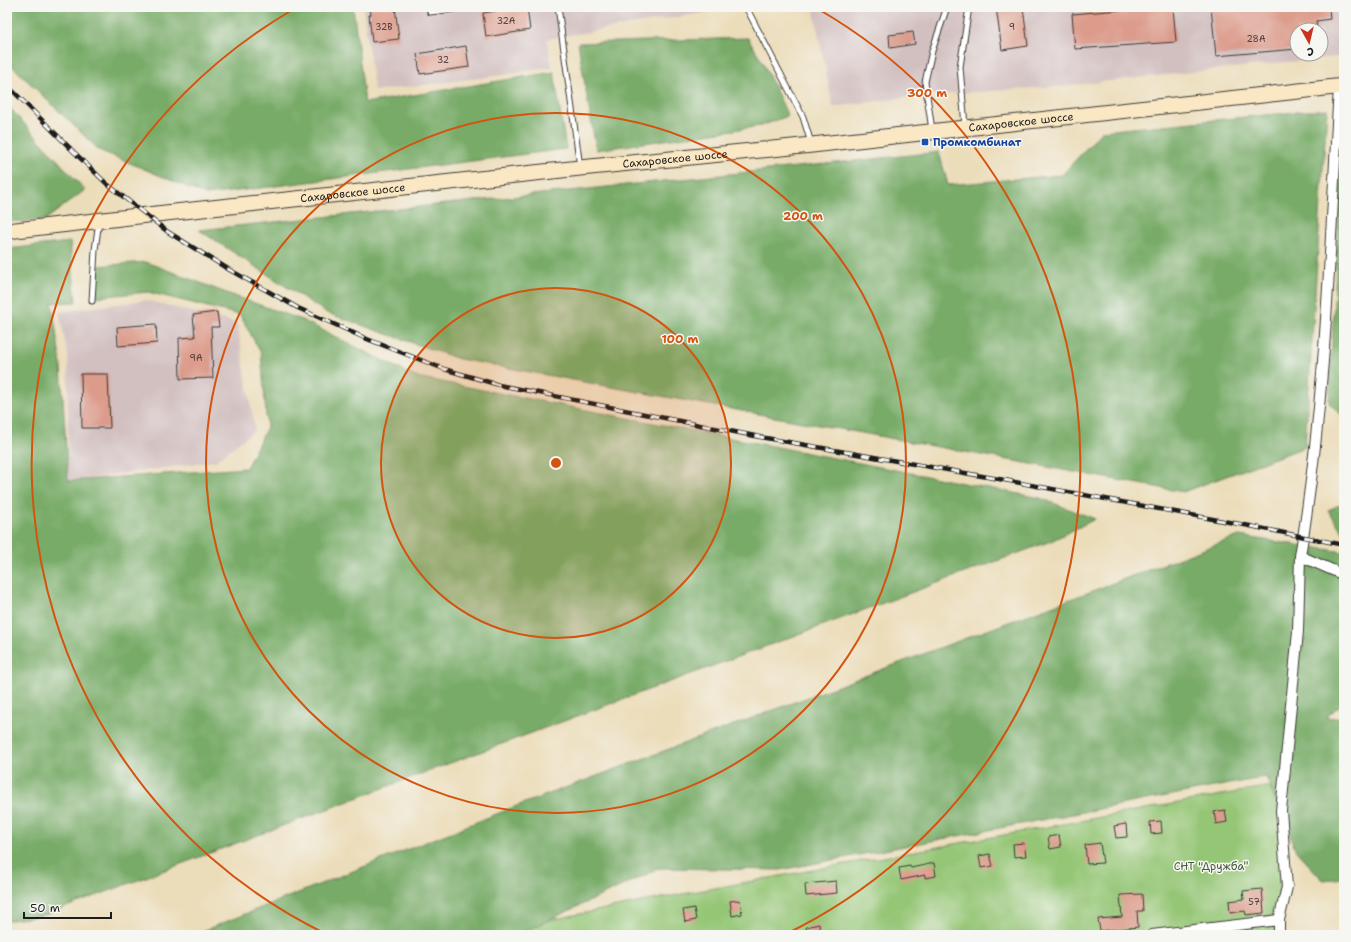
<svg xmlns="http://www.w3.org/2000/svg" width="1351" height="942" font-family="'Shantell Sans',sans-serif">
	<style>
		.industrial { fill: #d2bfc0; fill-rule: evenodd }
		.green { fill: #95c676; stroke: #587149 }
		.forest { fill: #78ab67; stroke: #4a6442 }
		.building { fill: #dc9b8b }
		.lines { fill: none; stroke-linecap: round; stroke-linejoin: round }
		.service-casing { stroke: #3b3934; stroke-width: 7 }
		.minor-casing { stroke: #3b3934; stroke-width: 12 }
		.secondary-casing { stroke: #3b3934; stroke-width: 17 }
		.service { stroke: #fff; stroke-width: 5 }
		.minor { stroke: #fff; stroke-width: 10 }
		.secondary { stroke: #fae7c3; stroke-width: 15 }
		.rail-casing { stroke: #1c1c1c; stroke-width: 4.5 }
		.rail { stroke: #f6f6f2; stroke-width: 3; stroke-dasharray: 9; stroke-linecap: butt }
		.ring { fill: none; stroke: #d4530e; stroke-width: 2 }
		.transit-dot { fill: #1a4fb4; stroke: #f6f6f2; stroke-width: 1.5 }
		.labels { text-anchor: middle; stroke-width: 3; stroke-linejoin: round; paint-order: stroke }
		.number-label { font-size: 9px; fill: #4c3c38 }
		.street-label { font-size: 11px; fill: #1c1c1c; stroke: #f6f6f2 }
		.transit-label { font-size: 11px; font-weight: bold; fill: #164399; stroke: #f6f6f2; text-anchor: start }
		.park-label { font-size: 11px; fill: #46583c; stroke: #f6f6f2 }
		.centre { fill: #d4530e; stroke: #f6f6f2; stroke-width: 2 }
		.ring-label { font-size: 12px; text-anchor: middle; font-weight: bold; fill: #d4530e; stroke: #f6f6f2; stroke-width: 3; stroke-linejoin: round; paint-order: stroke }
	</style>
	<rect width="100%" height="100%" fill="#f6f6f2"/>
	<filter id="ink" filterUnits="userSpaceOnUse"><feTurbulence type="fractalNoise" baseFrequency=".025" numOctaves="2"/><feDisplacementMap in="SourceGraphic" scale="8" xChannelSelector="R" yChannelSelector="G"/><feConvolveMatrix kernelMatrix="1 2 1 2 8 2 1 2 1" color-interpolation-filters="sRGB"/></filter>
	<filter id="wash" filterUnits="userSpaceOnUse"><feTurbulence type="fractalNoise" baseFrequency=".012" numOctaves="4" result="noise"/><feDisplacementMap in="SourceGraphic" scale="16" xChannelSelector="R" yChannelSelector="G"/><feGaussianBlur stdDeviation="0.9" result="paint"/><feColorMatrix in="noise" values="0 0 0 0 0 0 0 0 0 0 0 0 0 0 0 0 0 1.4 0 .05"/><feComposite in="paint" operator="in"/></filter>
	<g filter="url(#wash)">
		<rect width="100%" height="100%" fill="#ecddba"/>
		<!-- industrial -->
		<path class="industrial" d="M363 7H737L547 39 552 67 503 75 374 91Z
			M813 7H1344V56L1064 86 918 96 833 107ZM1297 30H1321V54H1297Z
			M145 300 237 323 255 430 215 461 68 481V356L59 312Z"/>
		<!-- green -->
		<path class="green" d="M1287 783 1276 935H266L412 926 503 929 693 892Z"/>
		<!-- forest -->
		<path class="forest" d="M7 7H353L365 103 554 72 566 149 206 195 99 150 7 61Z
			M748 38 762 61 788 116 761 126 596 150 578 43Z
			M7 105 85 190 45 220 7 222Z
			M1344 108V417L1329 403Z
			M1327 109 1305 447 1183 492 459 359 327 313 199 230 939 152 948 185 1062 175 1102 131Z
			M70 242 76 302 52 303 61 365 68 481 246 468 267 427 261 353 240 315 148 292 95 297 98 266 146 262 229 294 302 320 416 377 1040 498 1095 519 1051 541 426 772 45 915 7 921V249Z
			M1344 503V533H1343L1328 510Z
			M1239 536 1344 552V702L1326 717 1344 719V878L1323 880 1296 851 1266 777 780 870 660 868 517 935H410L355 932 333 935H202L205 930 514 807Z"/>
		<g id="blocks">
			<!-- building -->
			<path class="building" d="M370 7H395L399 39 372 42 369 15H371Z
				M520 7H527L530 30 486 37 483 13Z
				M996 7H1023L1028 46 1002 50Z
				M1158 7H1173L1176 42 1075 49 1072 14Z
				M1211 7H1329L1330 19 1316 21 1317 30H1297V49L1216 56Z
				M913 32 915 44 890 48 889 35Z
				M466 46 469 67 420 74 417 54Z
				M217 312 219 327H211L213 378 180 379 179 338 195 337 193 315Z
				M156 324 157 343 118 346 117 327Z
				M81 374H108L110 428H82Z
				M1225 810 1227 822 1216 824 1214 812Z
				M1161 821 1162 833 1151 834 1150 822Z
				M1126 824 1127 837 1116 838 1114 826Z
				M1059 835 1061 847 1050 849 1048 837Z
				M1024 843 1026 856 1014 857 1013 844Z
				M1100 843 1103 863 1087 864 1085 845Z
				M990 854 993 866 981 868 979 856Z
				M934 863 936 876 925 878V875L901 880 899 868 910 866 911 868Z
				M836 881 837 893 806 896 805 884Z
				M1262 889 1264 913 1246 915 1245 911 1230 913 1229 901 1244 899 1243 891Z
				M1142 894 1143 911H1137L1138 927 1100 931 1098 919 1122 917 1120 895Z
				M740 900 742 914 732 916 730 901Z
				M694 908 696 920 685 922 683 910Z
				M819 924 821 935H808L806 927Z"/>
		</g>
	</g>
	<g filter="url(#ink)">
		<use href="#blocks" fill-opacity="0" stroke="#3b3934" stroke-width="1"/>
		<g class="lines">
			<defs>
				<path id="service" d="M429 7 430 12 469 7
					M558 7 580 167
					M746 7 803 117 811 143
					M965 126 960 67 969 7
					M932 130 925 82 932 51 947 7
					M92 301 95 250 99 221"/>
				<path id="minor" d="M1300 556C1326 401 1330 243 1339 87
					M1152 935 1279 920
					M1279 935V920L1287 887 1281 811 1298 631 1300 556 1344 575"/>
				<g id="secondary">
					<path id="s1" d="M7 231 147 215 580 168 812 145 1344 86"/>
				</g>
			</defs>
			<!-- service casing -->
			<use href="#service" class="service-casing"/>
			<!-- minor casing -->
			<use href="#minor" class="minor-casing"/>
			<!-- secondary casing -->
			<use href="#secondary" class="secondary-casing"/>
			<!-- service -->
			<use href="#service" class="service"/>
			<!-- minor -->
			<use href="#minor" class="minor"/>
			<!-- secondary -->
			<use href="#secondary" class="secondary"/>
			<defs>
				<path id="rail" d="M7 85 78 156 107 184 168 232 228 269 298 308 367 339 444 369 499 385 760 437 999 479 1250 526 1344 545"/>
			</defs>
			<!-- rail casing -->
			<use href="#rail" class="rail-casing"/>
			<!-- rail -->
			<use href="#rail" class="rail"/>
		</g>
	</g>
	<!-- distance rings -->
	<circle cx="556" cy="463" r="175" fill="#d4530e" fill-opacity=".12"/>
	<g class="ring">
		<circle cx="556" cy="463" r="175"/>
		<circle cx="556" cy="463" r="350"/>
		<path d="M326 934A524 524 0 0 1 294 9M818 9A524 524 0 0 1 786 934"/>
	</g>
	<!-- markers -->
	<rect class="transit-dot" x="921" y="138" width="8" height="8" rx="2"/>
	<g class="labels">
		<!-- number labels -->
		<g class="number-label">
			<text x="506" y="24">32А</text>
			<text x="384" y="30">32В</text>
			<text x="1012" y="30">9</text>
			<text x="1256" y="42">28А</text>
			<text x="443" y="63">32</text>
			<text x="196" y="361">9А</text>
			<text x="1254" y="905">57</text>
		</g>
		<!-- street labels -->
		<g class="street-label">
			<text dy="4" stroke="none"><textPath href="#s1" startOffset="1020">Сахаровское шоссе</textPath></text>
			<text dy="4" stroke="none"><textPath href="#s1" startOffset="672">Сахаровское шоссе</textPath></text>
			<text dy="4" stroke="none"><textPath href="#s1" startOffset="348">Сахаровское шоссе</textPath></text>
		</g>
		<!-- transit labels -->
		<g class="transit-label">
			<text x="933" y="146">Промкомбинат</text>
		</g>
		<!-- park labels -->
		<g class="park-label">
			<text x="1211" y="870">СНТ "Дружба"</text>
		</g>
	</g>
	<circle cx="556" cy="463" r="6" class="centre"/>
	<g class="ring-label">
		<text x="927" y="97">300 m</text>
		<text x="803" y="220">200 m</text>
		<text x="680" y="343">100 m</text>
	</g>
	<!-- margin -->
	<rect width="1351" height="942" fill="none" stroke="#f6f6f2" stroke-width="24"/>
	<!-- north arrow -->
	<g transform="translate(1309 42) rotate(172)"><circle r="19" fill="#f6f6f2" stroke="#9f9f9c"/>
	<path d="M0-3L7 15L0 10L-7 15Z" fill="#c8321e"/>
	<text y="-6" font-size="11" font-weight="bold" text-anchor="middle" fill="#1c1c1c">С</text>
	</g>
	<!-- scale -->
	<path d="M24 912v6h87v-6" fill="none" stroke="#1c1c1c" stroke-width="2"/>
	<text x="30" y="912" font-size="12" fill="#1c1c1c" stroke="#f6f6f2" stroke-width="3" paint-order="stroke">50 m</text>
</svg>
